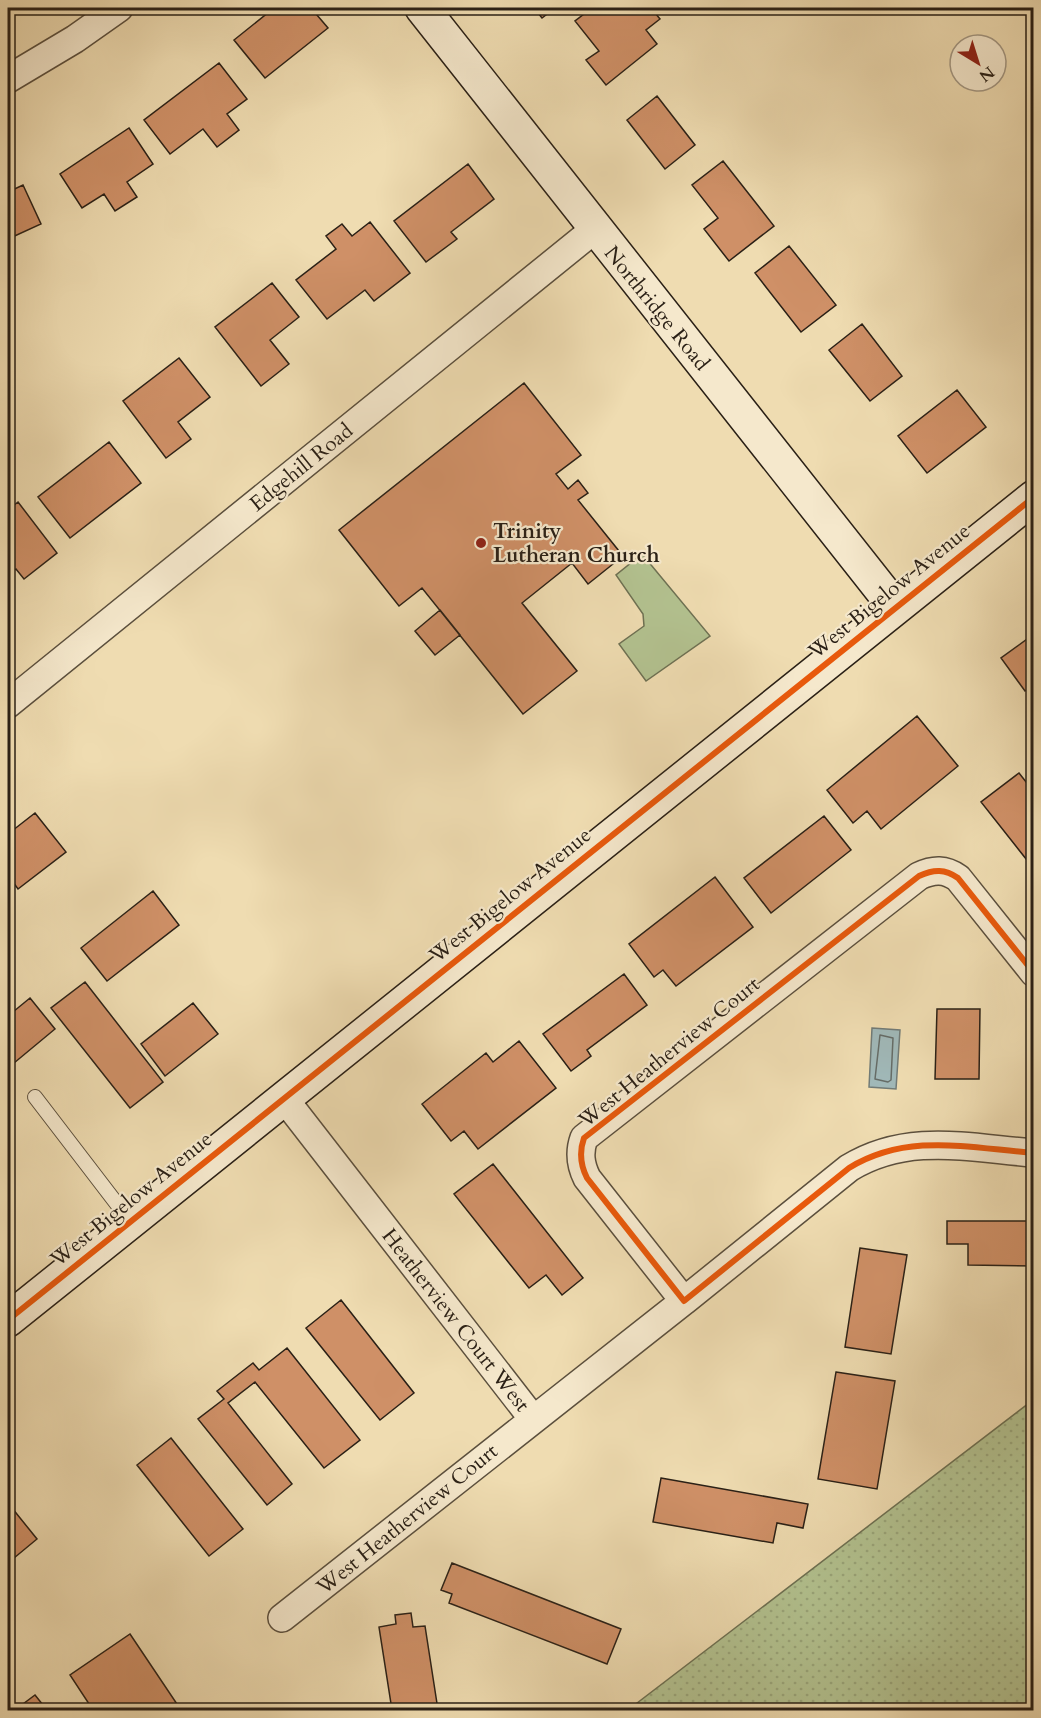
<svg xmlns="http://www.w3.org/2000/svg" width="1041" height="1718" font-family="Cardo,serif">
	<style>
		.grass { fill: url(#grass-dots); stroke: #6e7153; stroke-width: 1.5 }
		.park { fill: #b3c290; stroke: #6e7153; stroke-width: 1.5 }
		.water { fill: #a0b8b8; stroke: #717b77; stroke-width: 1.5 }
		.lines { fill: none; stroke-linecap: round; stroke-linejoin: round }
		.shore { stroke: #656c67; stroke-width: 1.5 }
		.building { fill: #cf9067; stroke: #2a2016; stroke-width: 1.5 }
		.lane-casing { stroke: #5b4f3d; stroke-width: 16 }
		.street-casing { stroke: #5b4f3d; stroke-width: 30 }
		.secondary-casing { stroke: #2a2016; stroke-width: 36 }
		.lane { stroke: #f5e8cc; stroke-width: 14 }
		.street { stroke: #f5e8cc; stroke-width: 27 }
		.secondary { stroke: #f5e8cc; stroke-width: 33 }
		.cycleway-casing { stroke: #f5e8cc; stroke-width: 10 }
		.cycleway { stroke: #e8590c; stroke-width: 6 }
		.poi-dot { fill: #8f2418; stroke: #f5e8cc; stroke-width: 2 }
		.labels { text-anchor: middle; stroke-width: 4.5; stroke-linejoin: round; paint-order: stroke }
		.street-label { font-size: 21px; fill: #2a2016; stroke: #f5e8cc }
		.poi-label { font-size: 21px; font-weight: bold; fill: #2a2016; stroke: #f5e8cc; text-anchor: start }
	</style>
	<defs>
		<pattern id="grass-dots" width="8" height="8" patternUnits="userSpaceOnUse" patternTransform="scale(1.5)"><rect width="8" height="8" fill="#b3c290"/><path d="M2 2h.1M6 6h.1" fill="none" stroke="#9aa67b" stroke-width="1.8" stroke-linecap="round"/></pattern>
	</defs>
	<rect width="100%" height="100%" fill="#efdcb1"/>
	<filter id="stains"><feTurbulence type="fractalNoise" baseFrequency=".00333" numOctaves="4"/><feColorMatrix values="0 0 0 0 .2 0 0 0 0 .09 0 0 0 0 .02 0 0 0 .5 -.17"/></filter>
	<radialGradient id="worn" r=".72"><stop offset=".6" stop-color="#630" stop-opacity="0"/><stop offset="1" stop-color="#630" stop-opacity=".3"/></radialGradient>
	<!-- grass -->
	<path class="grass" d="M1033 1400V1710H628Z"/>
	<!-- park -->
	<path class="park" d="M642 554 710 636 646 681 619 644 644 626 643 614 616 575Z"/>
	<!-- water -->
	<path class="water" d="M872 1028 900 1030 896 1089 869 1087Z"/>
	<g class="lines">
		<!-- shore -->
		<path class="shore" d="M880 1035 893 1038 891 1080 888 1082 875 1079Z"/>
	</g>
	<!-- building -->
	<path class="building" d="M274 8H311L328 28 265 78 234 40Z
		M534 8H555L542 18Z
		M592 8H651L660 19 646 30 657 44 606 85 586 60 599 51 575 21Z
		M219 63 247 99 227 114 239 130 217 147 203 129 170 154 144 120Z
		M657 96 695 145 665 169 627 120Z
		M129 128 153 164 127 182 137 197 115 211 104 194 82 208 60 174Z
		M723 161 774 226 729 261 704 229 718 218 692 185Z
		M468 164 494 199 451 232 457 239 426 262 394 221Z
		M23 185 41 224 8 239V192Z
		M370 222 410 273 374 301 365 290 327 319 296 280 336 249 326 236 342 224 352 236Z
		M789 246 836 305 801 332 755 273Z
		M272 283 299 317 270 340 289 364 261 386 215 327Z
		M862 324 902 376 870 401 829 350Z
		M179 358 210 397 178 422 191 439 166 458 123 401Z
		M524 383 581 455 556 474 568 489 578 480 588 493 578 500 623 556 588 584 572 563 522 603 577 671 523 714 422 588 399 606 339 530Z
		M957 390 986 427 927 473 898 436Z
		M109 442 141 483 70 538 38 497Z
		M18 502 57 553 24 579 16 569 8 575V510Z
		M440 610 460 635 435 655 415 631Z
		M1034 634V685L1025 691 1001 658Z
		M917 716 958 766 881 829 867 811 853 823 827 790Z
		M1019 773 1034 792V869L981 802Z
		M35 813 66 852 18 889 8 875V834Z
		M824 816 851 850 771 913 744 878Z
		M715 877 753 927 676 986 663 970 654 977 629 944Z
		M153 891 179 925 107 981 81 948Z
		M624 974 647 1005 587 1050 591 1056 571 1071 543 1034Z
		M85 982 163 1082 130 1108 51 1008Z
		M30 998 55 1029 8 1068V1016Z
		M193 1003 218 1034 165 1076 141 1044Z
		M937 1009H980L979 1079H935Z
		M519 1041 556 1088 478 1149 464 1131 451 1141 422 1104 486 1053 493 1062Z
		M493 1164 583 1278 562 1295 546 1275 529 1288 454 1194Z
		M947 1221H1034V1266L968 1265V1244H947Z
		M860 1248 907 1255 891 1354 845 1347Z
		M341 1300 414 1393 380 1420 306 1328Z
		M287 1348 360 1440 324 1468 255 1382 228 1403 292 1484 267 1505 198 1419 224 1399 217 1391 253 1363 259 1370Z
		M836 1372 895 1381 877 1489 818 1479Z
		M171 1438 243 1529 209 1556 137 1465Z
		M661 1478 808 1504 803 1528 777 1523 773 1543 653 1522Z
		M8 1503 37 1539 8 1563Z
		M452 1563 621 1629 607 1664 449 1603 452 1594 441 1590Z
		M411 1613 413 1627 425 1626 438 1710H392L379 1627 396 1624 395 1615Z
		M130 1634 181 1710H93L70 1675Z
		M35 1695 47 1710H15Z"/>
	<g class="lines">
		<defs>
			<path id="lane" d="M35 1097 130 1221"/>
			<path id="street" d="M8 79 75 39 119 8
				M8 704 595 229
				M1034 973 958 878C945 869 934 869 919 876L584 1138C579 1152 580 1164 587 1178L684 1301 849 1168C908 1132 969 1148 1034 1153
				M283 1097 533 1419
				M282 1618 684 1301"/>
			<path id="secondary" d="M422 8 895 607
				M8 1320 1034 497"/>
		</defs>
		<!-- lane casing -->
		<use href="#lane" class="lane-casing"/>
		<!-- street casing -->
		<use href="#street" class="street-casing"/>
		<!-- secondary casing -->
		<use href="#secondary" class="secondary-casing"/>
		<!-- lane -->
		<use href="#lane" class="lane"/>
		<!-- street -->
		<use href="#street" class="street"/>
		<!-- secondary -->
		<use href="#secondary" class="secondary"/>
		<defs>
			<path id="cycleway" d="M1034 973 958 878C945 869 934 869 919 876L584 1138C579 1152 580 1164 587 1178L684 1301 849 1168C908 1132 969 1148 1034 1153
				M8 1320 1034 497"/>
		</defs>
		<!-- cycleway casing -->
		<use href="#cycleway" class="cycleway-casing"/>
		<!-- cycleway -->
		<use href="#cycleway" class="cycleway"/>
	</g>
	<!-- markers -->
	<circle class="poi-dot" cx="481" cy="543" r="6"/>
	<g class="labels">
		<!-- street labels -->
		<g class="street-label">
			<text transform="translate(657 308) rotate(51)" y="7">Northridge Road</text>
			<text transform="translate(301 467) rotate(-39)" y="7">Edgehill Road</text>
			<text transform="translate(889 591) rotate(-39)" y="7">West Bigelow Avenue</text>
			<text transform="translate(510 895) rotate(-39)" y="7">West Bigelow Avenue</text>
			<text transform="translate(669 1052) rotate(-39)" y="7">West Heatherview Court</text>
			<text transform="translate(131 1199) rotate(-39)" y="7">West Bigelow Avenue</text>
			<text transform="translate(456 1320) rotate(52)" y="7">Heatherview Court West</text>
			<text transform="translate(407 1519) rotate(-39)" y="7">West Heatherview Court</text>
		</g>
		<!-- poi labels -->
		<g class="poi-label">
			<text x="493" y="538">Trinity<tspan x="493" dy="24">Lutheran Church</tspan></text>
		</g>
	</g>
	<!-- margin -->
	<rect width="1041" height="1718" fill="none" stroke="#efdcb1" stroke-width="30"/>
	<rect x="9" y="9" width="1023" height="1700" fill="none" stroke="#2a2016" stroke-width="3"/>
	<rect x="15" y="15" width="1011" height="1688" fill="none" stroke="#2a2016" stroke-width="1.5"/>
	<!-- north arrow -->
	<g transform="translate(978 63) rotate(142)"><circle r="28" fill="#f5e8cc" stroke="#a49883" stroke-width="1.5"/>
	<path d="M0-4.5L10 22L0 15L-10 22Z" fill="#8f2418"/>
	<text y="-9" font-size="16" font-weight="bold" text-anchor="middle" fill="#2a2016">N</text>
	</g>
	<rect width="100%" height="100%" filter="url(#stains)"/>
	<rect width="100%" height="100%" fill="url(#worn)"/>
</svg>
